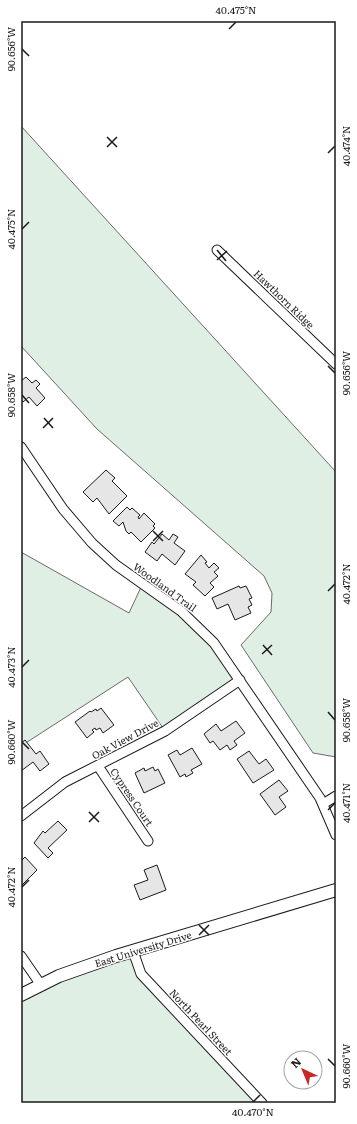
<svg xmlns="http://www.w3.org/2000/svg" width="357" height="1124" font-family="Literata,serif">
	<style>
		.green { fill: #e0efe3; stroke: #6a6a6a }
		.building { fill: #e6e6e6; stroke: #1a1a1a }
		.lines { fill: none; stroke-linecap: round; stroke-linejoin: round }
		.street-casing { stroke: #1a1a1a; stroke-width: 11 }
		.secondary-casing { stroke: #1a1a1a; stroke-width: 14 }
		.street { stroke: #fff; stroke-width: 9 }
		.secondary { stroke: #fff; stroke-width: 12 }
		.ticks { fill: none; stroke: #1a1a1a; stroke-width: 1.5 }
		.labels { text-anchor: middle; stroke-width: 3; stroke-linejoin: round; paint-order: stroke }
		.street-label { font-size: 10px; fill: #1a1a1a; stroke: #fff }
		.neatline { fill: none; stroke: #1a1a1a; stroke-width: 1.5 }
		.ticks-label { font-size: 10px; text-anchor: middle; fill: #1a1a1a }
	</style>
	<rect width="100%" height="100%" fill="#fff"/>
	<!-- green -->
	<path class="green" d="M21 126 336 472V757L313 753 241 645 271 612 272 593 264 576 97 429 21 346Z
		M21 552 129 613 142 585 181 611 240 680 165 731 128 677 21 746Z
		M133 951 137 967 262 1103H21V995Z"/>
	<!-- building -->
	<path class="building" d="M26 377 32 383 36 380 40 384 36 388 45 398 37 406 29 397 23 402 21 399V381Z
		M106 470 115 478 112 481 127 496 109 514 97 498 93 502 83 492Z
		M127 507 130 510 132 508 140 515 138 517 139 519 144 513 155 524 153 526 155 528 141 542 131 532 129 534 126 531 123 522 119 526 113 521Z
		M162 534 169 540 173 534 178 537 174 543 185 551 175 565 162 554 157 561 145 552 152 542 154 544Z
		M201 555 207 562 205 563 209 568 214 563 219 568 214 572 218 576 210 583 214 587 205 596 193 585 196 582 185 574Z
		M239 586 240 588 246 586 252 598 249 599 252 605 248 607 251 613 235 620 228 604 217 609 212 598Z
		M101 708 114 725 103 733 100 728 96 730 95 728 92 730 94 732 87 738 75 722 90 711 91 712 96 709 97 711Z
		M236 721 245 733 234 741 237 745 230 750 227 745 220 750 213 741 210 743 204 734 216 724 221 731Z
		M25 740 36 754 40 751 49 764 40 771 33 762 21 771V743Z
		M192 748 202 764 191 770 193 773 186 777 185 774 180 777 168 755 177 750 180 755Z
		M249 751 259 764 266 759 274 770 253 783 237 759Z
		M153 767 155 771 158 769 165 783 144 793 135 773 144 768 145 771Z
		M279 780 288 791 279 797 286 807 275 815 260 794Z
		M58 821 67 830 48 848 53 853 48 858 34 843 43 831 45 833Z
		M25 857 37 870 21 886V861Z
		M157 865 166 890 140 900 134 885 148 880 144 870Z"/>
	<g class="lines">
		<defs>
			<path id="street" d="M217 250 336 364
				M21 447 63 509 92 543 116 565 181 611 214 643 320 798 336 835
				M98 766 148 841
				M323 804 336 796
				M21 816 65 782 165 731 240 680
				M133 951 141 974 262 1103
				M21 956 41 985"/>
			<path id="secondary" d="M21 995 59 976 116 956 336 890"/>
		</defs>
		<!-- street casing -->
		<use href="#street" class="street-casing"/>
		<!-- secondary casing -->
		<use href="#secondary" class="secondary-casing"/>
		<!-- street -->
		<use href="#street" class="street"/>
		<!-- secondary -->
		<use href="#secondary" class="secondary"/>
	</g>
	<!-- ticks -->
	<path class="ticks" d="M229 29 236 22M22 49 29 56M107 137 117 147M107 147 117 137M328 153 335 146M22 229 29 222M217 250 226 261M217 260 227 251M328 366 335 373M22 395 29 403M44 418 53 428M43 428 53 418M153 531 163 541M153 541 163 531M328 591 335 584M263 645 272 655M262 654 272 645M22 667 29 660M328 712 335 720M22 742 29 749M328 810 335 803M89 812 99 822M89 822 99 812M22 887 29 880M199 925 209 935M199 935 209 925M328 1059 335 1066M253 1102 260 1095"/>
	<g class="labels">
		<!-- street labels -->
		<g class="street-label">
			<text transform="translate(284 299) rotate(44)" y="4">Hawthorn Ridge</text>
			<text transform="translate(165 587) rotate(36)" y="4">Woodland Trail</text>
			<text transform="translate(125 739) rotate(-28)" y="4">Oak View Drive</text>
			<text transform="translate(132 797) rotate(56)" y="4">Cypress Court</text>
			<text transform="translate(143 949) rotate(-17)" y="4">East University Drive</text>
			<text transform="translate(201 1022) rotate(47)" y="4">North Pearl Street</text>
		</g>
	</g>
	<!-- border -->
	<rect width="357" height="1124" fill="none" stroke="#ffffff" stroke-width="44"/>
	<!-- north arrow -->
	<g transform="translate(303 1070) rotate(316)"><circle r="19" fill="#ffffff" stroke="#a3a3a3"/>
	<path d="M0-3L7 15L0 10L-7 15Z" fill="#c62828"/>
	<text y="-6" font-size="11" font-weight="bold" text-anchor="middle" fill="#1a1a1a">N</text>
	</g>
	<rect x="22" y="22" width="313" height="1080" class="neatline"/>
	<g class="ticks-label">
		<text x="236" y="14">40.475°N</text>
		<text transform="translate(11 49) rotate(-90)" y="4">90.656°W</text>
		<text transform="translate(346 146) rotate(-90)" y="4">40.474°N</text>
		<text transform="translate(11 229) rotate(-90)" y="4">40.475°N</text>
		<text transform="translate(346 373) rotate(-90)" y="4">90.656°W</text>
		<text transform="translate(11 395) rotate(-90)" y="4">90.658°W</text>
		<text transform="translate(346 584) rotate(-90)" y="4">40.472°N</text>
		<text transform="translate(11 667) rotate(-90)" y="4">40.473°N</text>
		<text transform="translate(346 720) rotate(-90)" y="4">90.658°W</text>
		<text transform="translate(11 742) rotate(-90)" y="4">90.660°W</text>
		<text transform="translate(346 803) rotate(-90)" y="4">40.471°N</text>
		<text transform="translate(11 887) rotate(-90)" y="4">40.472°N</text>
		<text transform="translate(346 1066) rotate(-90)" y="4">90.660°W</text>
		<text x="253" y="1116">40.470°N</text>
	</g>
</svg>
